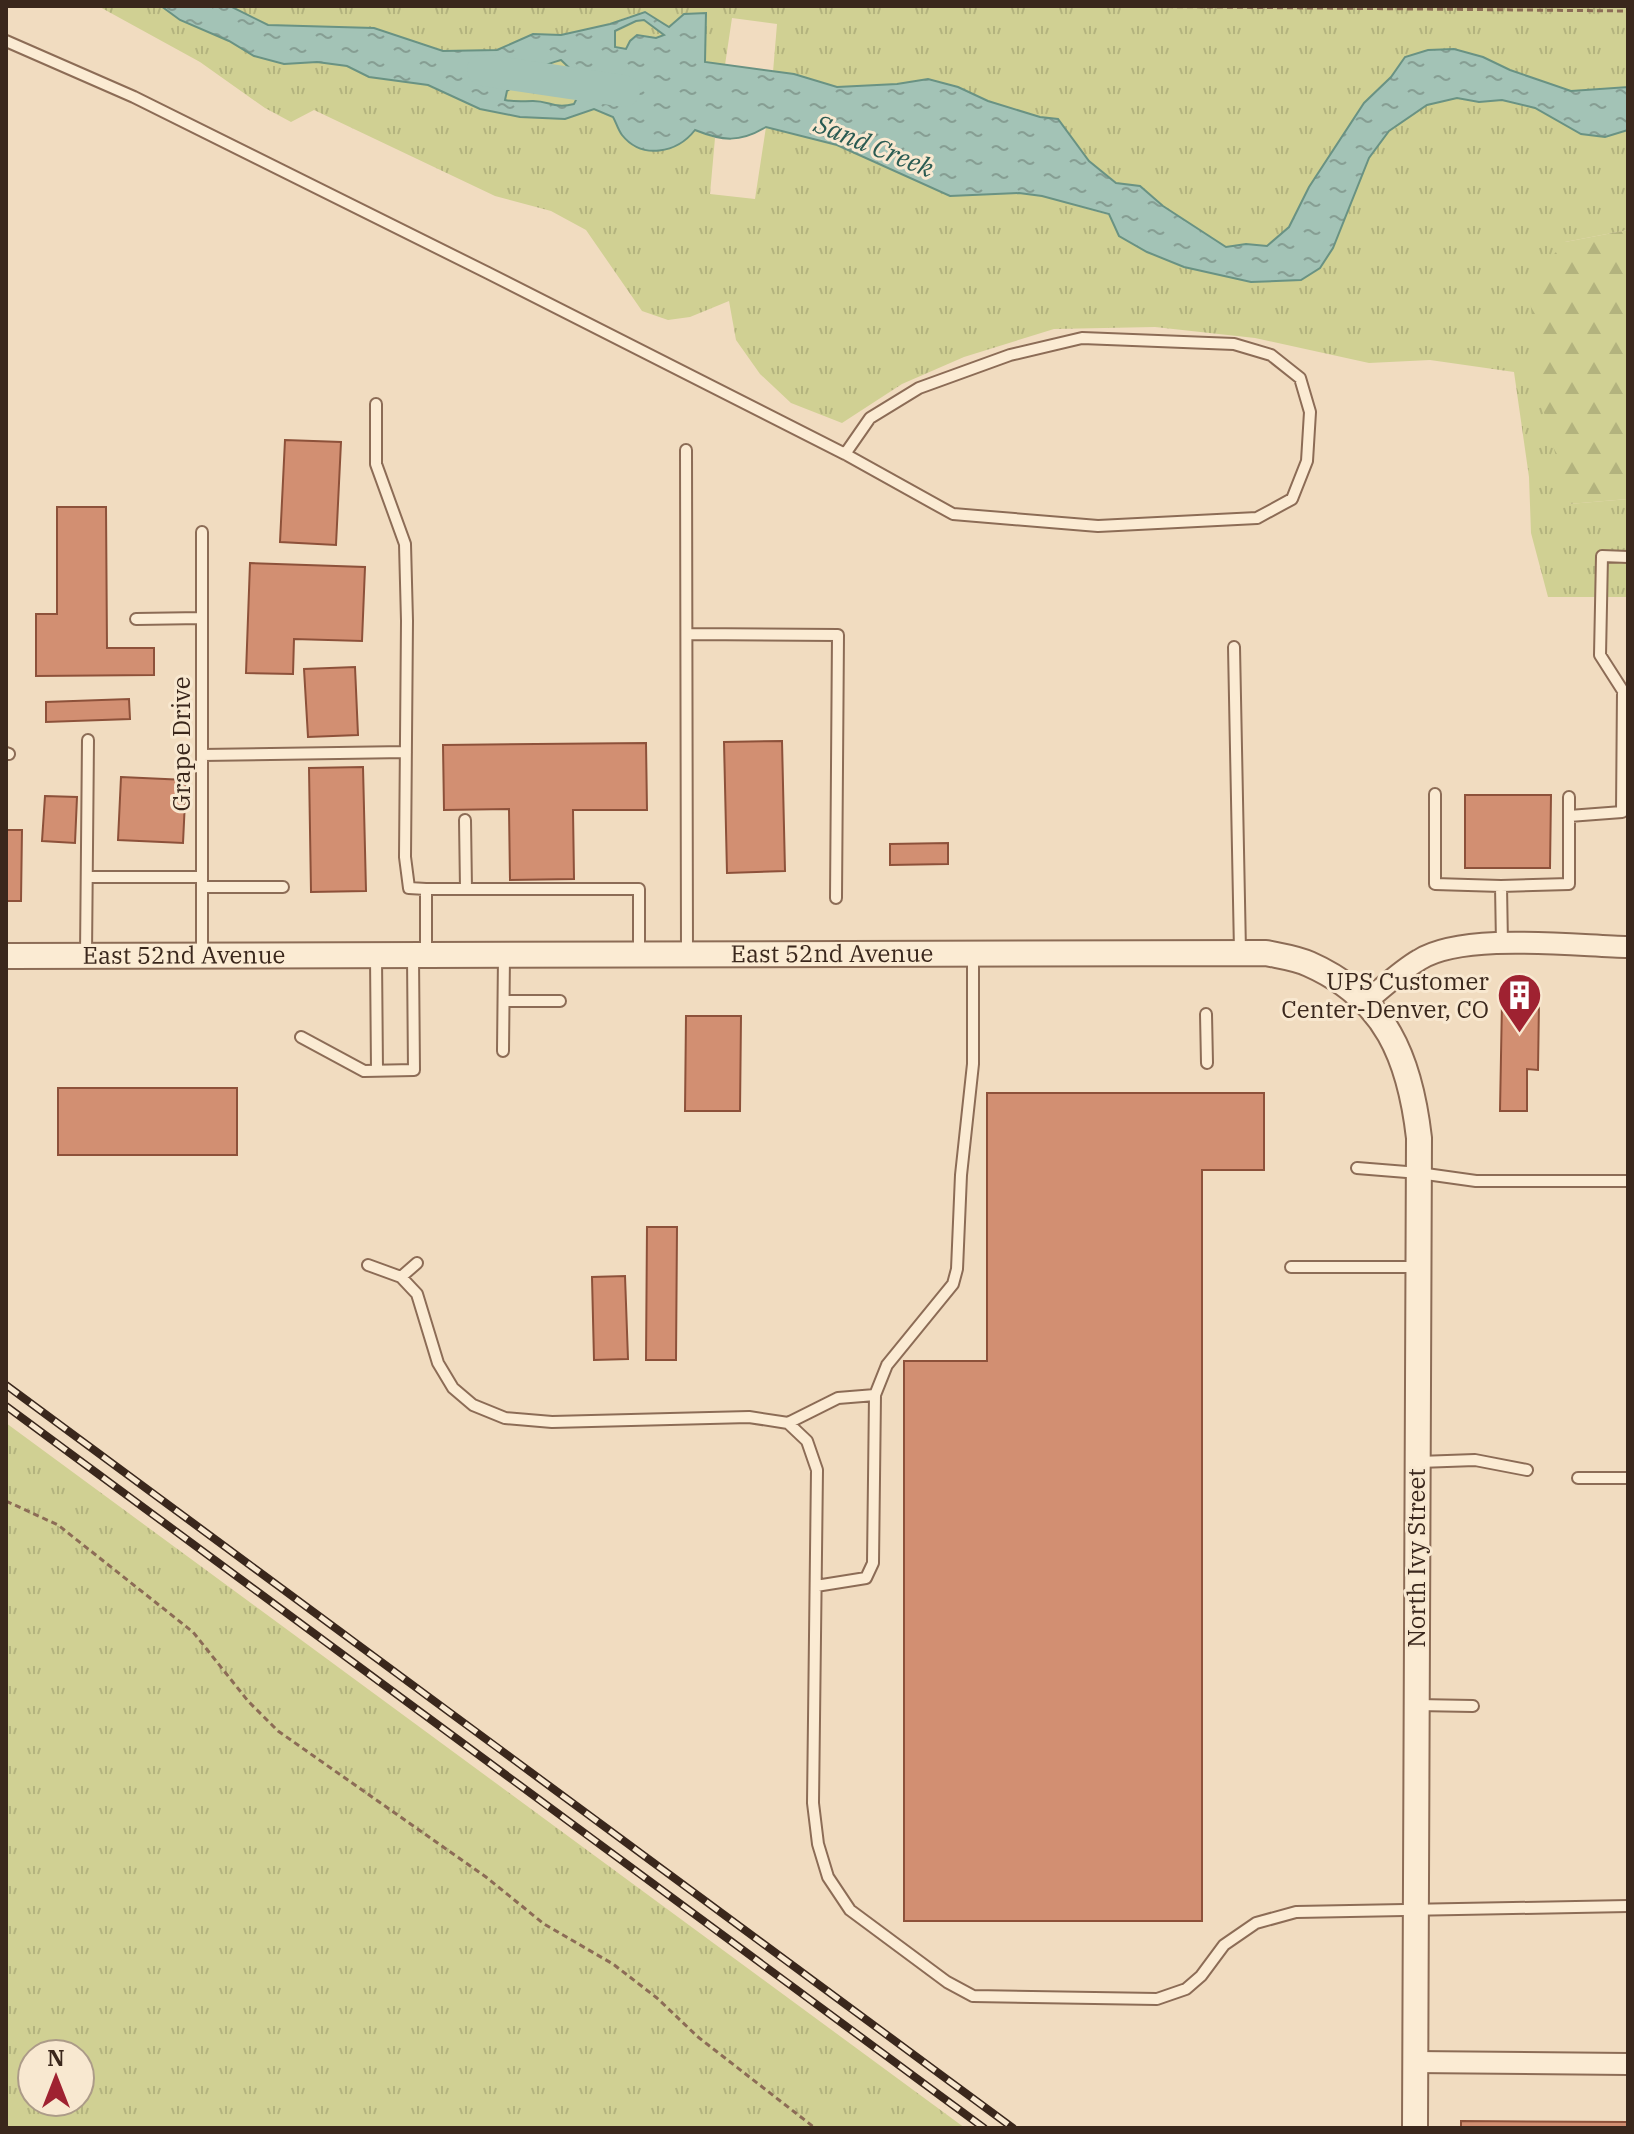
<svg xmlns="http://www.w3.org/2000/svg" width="1634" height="2134" font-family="'IBM Plex Serif',serif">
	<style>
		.grass { fill: url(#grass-tufts); fill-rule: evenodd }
		.forest { fill: url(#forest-firs) }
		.water { fill: url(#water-ripples); stroke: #699283; stroke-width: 2; fill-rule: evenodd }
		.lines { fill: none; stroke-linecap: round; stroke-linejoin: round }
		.river { stroke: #a3c3b6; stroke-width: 32 }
		.building { fill: #d28f72; stroke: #8d513a; stroke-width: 2 }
		.service-casing { stroke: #8c6c56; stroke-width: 14 }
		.minor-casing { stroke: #8c6c56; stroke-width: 24 }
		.tertiary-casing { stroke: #8c6c56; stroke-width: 28 }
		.path { stroke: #8c6c56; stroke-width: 3; stroke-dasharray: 6 4; stroke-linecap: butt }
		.service { stroke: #fbebd3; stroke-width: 10 }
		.minor { stroke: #fbebd3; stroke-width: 20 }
		.tertiary { stroke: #fbebd3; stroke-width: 24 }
		.rail-casing { stroke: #3a271c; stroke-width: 8 }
		.rail { stroke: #f8e8d0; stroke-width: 5; stroke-dasharray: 15; stroke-linecap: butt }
		.labels { text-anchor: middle; stroke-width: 6; stroke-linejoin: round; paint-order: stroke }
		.street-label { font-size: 24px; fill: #3a271c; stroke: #f8e8d0 }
		.poi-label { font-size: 24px; fill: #3a271c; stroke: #f8e8d0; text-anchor: end }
		.water-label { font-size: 26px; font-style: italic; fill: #2a5b52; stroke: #f8e8d0 }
	</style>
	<defs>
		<pattern id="grass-tufts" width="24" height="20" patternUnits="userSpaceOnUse" patternTransform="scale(2)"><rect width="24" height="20" fill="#d0d093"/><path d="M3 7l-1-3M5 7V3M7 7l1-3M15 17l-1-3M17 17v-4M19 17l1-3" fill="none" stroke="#b3b37e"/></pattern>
		<pattern id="forest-firs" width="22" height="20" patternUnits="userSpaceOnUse" patternTransform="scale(2)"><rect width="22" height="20" fill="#d0d093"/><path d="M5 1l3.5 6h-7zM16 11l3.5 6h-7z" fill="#b3b37e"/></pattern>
		<pattern id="water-ripples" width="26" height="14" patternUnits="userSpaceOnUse" patternTransform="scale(2)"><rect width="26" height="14" fill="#a3c3b6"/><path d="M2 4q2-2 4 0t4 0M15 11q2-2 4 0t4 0" fill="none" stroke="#869e93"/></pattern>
	</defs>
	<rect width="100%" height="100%" fill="#f1dcc0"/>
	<!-- grass -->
	<path class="grass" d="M98 6H161L180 20 229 41 254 56 284 64 317 62 347 66 369 77 428 85 480 109 520 117 565 119 594 109 613 117 623 136 695 130 715 138 710 194 755 199 766 127 837 145 950 196 1019 193 1042 196 1109 215 1119 236 1147 252 1184 267 1251 282 1333 248 1369 158 1389 131 1427 105 1457 98 1479 102 1502 100 1535 108 1582 134 1605 137 1628 130V230L1565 242 1569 504 1628 499V597H1548L1531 533 1529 477 1514 372 1430 360 1369 363 1255 338 1155 327 1054 329 964 357 902 384 842 423 791 403 760 374 736 340 729 301 690 317 668 320 642 311 586 230 551 211 495 196 314 110 291 122 265 108 200 62Z
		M230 6H1628V87L1571 91 1510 70 1483 57H1405L1391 77 1364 103 1309 187 1289 227 1267 246 1246 244 1226 247 1163 206 1140 186 1117 183 1089 161 1058 119 1040 117 988 101 958 87 928 79 897 84 837 87 794 74 773 72 777 24 732 18 725 65 705 62 706 14 673 23 669 27 630 16 610 24 561 35 533 34 497 50 443 51 374 28 268 25Z
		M644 20 665 35 626 49 615 47V32L636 21Z
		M561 60 581 79 580 92 574 104C560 107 554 104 540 102 529 100 517 102 505 100L507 91 521 83 532 70Z
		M6 1423 965 2128H6ZM80 2054V2102H32V2054Z"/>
	<!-- forest -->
	<path class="forest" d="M1628 230V499L1569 504 1543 409 1528 283 1565 242Z"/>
	<!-- water -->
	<path class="water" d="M161 6H230L268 25 374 28 443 51 497 50 533 34 561 35 610 24 645 12 669 27 684 14 706 13 705 62 794 74 837 87 897 84 928 79 958 87 988 101 1040 117 1058 119 1089 161 1116 183 1140 186 1163 206 1226 247 1246 244 1267 246 1289 227 1309 187 1364 103 1391 77 1405 57 1428 50 1454 49 1483 57 1510 70 1571 91 1628 87V130L1605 137 1581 134 1535 108 1502 100 1479 102 1457 98 1427 105 1389 131 1369 158 1333 248 1320 268 1301 280 1251 282 1184 267 1147 252 1119 236 1109 214 1042 196 1019 193 950 196 837 145 766 127C740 143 722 141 695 130 677 153 642 160 622 135 618 130 616 122 613 117L594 109 565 119 520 117 480 109 428 85 369 77 347 66 317 62 284 64 254 56 229 41 180 20ZM644 20 664 35 656 38 637 35 630 41 626 49 615 47V31L636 21ZM561 60 581 79 580 92 574 104C554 109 550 101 533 101 523 101 515 102 505 100L507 91C530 77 532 68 561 60Z"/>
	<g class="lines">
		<!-- river -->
		<path class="river" d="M483 70 624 91"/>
	</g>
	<!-- building -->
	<path class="building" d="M285 440 341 442 336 545 280 542Z
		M57 507H106L107 648H154V675L36 676V614H57Z
		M250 563 365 567 362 641 294 639 293 674 246 673Z
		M355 667 358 735 308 737 304 669Z
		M129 699 130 719 46 722V702Z
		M782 741 785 871 727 873 724 742Z
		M646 743 647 810H573L574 879 510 880 509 809 444 810 443 745Z
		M363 767 366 891 311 892 309 768Z
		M121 777 186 780 183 843 118 840Z
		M1465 795H1551L1550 868H1465Z
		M45 796 77 797 75 843 42 841Z
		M6 830H22L21 901H6Z
		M948 843V864L890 865V844Z
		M1502 1001 1539 1002 1538 1070 1527 1069V1111H1500Z
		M686 1016H741L740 1111H685Z
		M58 1088H237V1155H58Z
		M987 1093H1264V1170H1202V1921H904V1361H987Z
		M647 1227H677L676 1360H646Z
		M625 1276 628 1359 594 1360 592 1277Z
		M1461 2121 1628 2122V2128H1461Z"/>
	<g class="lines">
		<defs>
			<path id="service" d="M6 41 134 97 488 273 845 454 953 514 1098 526 1257 518 1292 499 1307 461 1310 412 1300 378 1271 355 1234 344 1082 338 1010 355 919 388 870 418 845 454
				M376 404V464L405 544 407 621 405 857 409 888 426 889
				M686 450 687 954
				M136 619 202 618
				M687 634 838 635 836 898
				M1234 647 1240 951
				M6 753 9 754
				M202 755 406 752
				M1435 794V884L1501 886
				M1569 816 1622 812 1623 691 1600 655 1602 556 1628 557
				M465 820 466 889
				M87 877H202
				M202 887H283
				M1502 944 1501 886 1569 884V797
				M86 954 88 740
				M426 954V889H639V954
				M202 955V532
				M376 957 377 1070
				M504 1001H560
				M1206 1014 1207 1063
				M301 1037 364 1071 414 1070 413 957
				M503 1051 504 956
				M1357 1168 1419 1173 1476 1181H1628
				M368 1265 401 1277 417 1294 438 1363 453 1388 473 1405 505 1418 552 1422 749 1417 788 1423 807 1441 817 1470 813 1803 818 1844 828 1877 850 1910 947 1982 973 1996 1157 1999 1186 1989 1201 1976 1224 1945 1256 1923 1296 1912 1628 1906
				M1291 1267H1418
				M401 1277 417 1263
				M788 1423 838 1398 875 1395
				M1419 1462 1475 1460 1527 1470
				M1578 1478H1628
				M816 1586 866 1578 873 1563 875 1395 887 1365 953 1284 957 1269 961 1175 973 1064V954
				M1417 1705 1473 1706"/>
			<path id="minor" d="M1365 1002C1383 988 1400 971 1419 960 1463 932 1575 946 1628 947
				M1414 2062 1628 2064"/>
			<g id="tertiary">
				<path id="s1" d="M6 956 1266 953C1280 956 1296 958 1309 964 1386 998 1410 1059 1419 1138L1415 2128"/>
			</g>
		</defs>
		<!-- service casing -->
		<use href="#service" class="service-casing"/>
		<!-- minor casing -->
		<use href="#minor" class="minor-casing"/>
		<!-- tertiary casing -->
		<use href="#tertiary" class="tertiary-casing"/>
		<!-- path -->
		<path class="path" d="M1107 6 1628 11
			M6 1501 58 1525 193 1632 248 1701 278 1731 486 1877 544 1924 613 1964 657 1998 698 2037 815 2128"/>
		<!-- service -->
		<use href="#service" class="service"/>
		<!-- minor -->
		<use href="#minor" class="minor"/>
		<!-- tertiary -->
		<use href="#tertiary" class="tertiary"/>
		<defs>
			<path id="rail" d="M6 1385 1013 2128
				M6 1406 984 2128"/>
		</defs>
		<!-- rail casing -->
		<use href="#rail" class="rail-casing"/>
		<!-- rail -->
		<use href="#rail" class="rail"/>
	</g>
	<!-- icons -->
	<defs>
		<symbol id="building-pin" viewBox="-11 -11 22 30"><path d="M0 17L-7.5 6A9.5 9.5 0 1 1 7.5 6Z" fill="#9f2231" stroke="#f8e8d0"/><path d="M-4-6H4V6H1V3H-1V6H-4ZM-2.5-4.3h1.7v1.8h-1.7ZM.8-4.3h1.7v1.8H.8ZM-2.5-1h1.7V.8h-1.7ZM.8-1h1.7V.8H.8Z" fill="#fff"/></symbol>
	</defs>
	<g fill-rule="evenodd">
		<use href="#building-pin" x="1494" y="970" width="51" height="69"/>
	</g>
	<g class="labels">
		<!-- street labels -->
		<g class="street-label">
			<text transform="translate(182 744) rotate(-90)" y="8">Grape Drive</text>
			<text dy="8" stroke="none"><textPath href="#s1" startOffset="826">East 52nd Avenue</textPath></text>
			<text dy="8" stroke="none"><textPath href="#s1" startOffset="178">East 52nd Avenue</textPath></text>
			<text transform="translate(1417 1558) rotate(-90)" y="8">North Ivy Street</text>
		</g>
		<!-- poi labels -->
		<g class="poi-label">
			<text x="1489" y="990">UPS Customer<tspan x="1489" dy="28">Center-Denver, CO</tspan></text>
		</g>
		<!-- water labels -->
		<g class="water-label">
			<text transform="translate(874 146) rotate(22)" y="9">Sand Creek</text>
		</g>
	</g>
	<!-- border -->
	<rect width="1634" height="2134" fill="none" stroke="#3a271c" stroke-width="16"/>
	<!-- north arrow -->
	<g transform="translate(56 2078)"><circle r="38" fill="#f8e8d0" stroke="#ac9b88" stroke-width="2"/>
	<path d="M0-6L14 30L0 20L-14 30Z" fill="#9f2231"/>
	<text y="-12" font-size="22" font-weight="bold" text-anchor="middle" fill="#3a271c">N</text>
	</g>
</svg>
